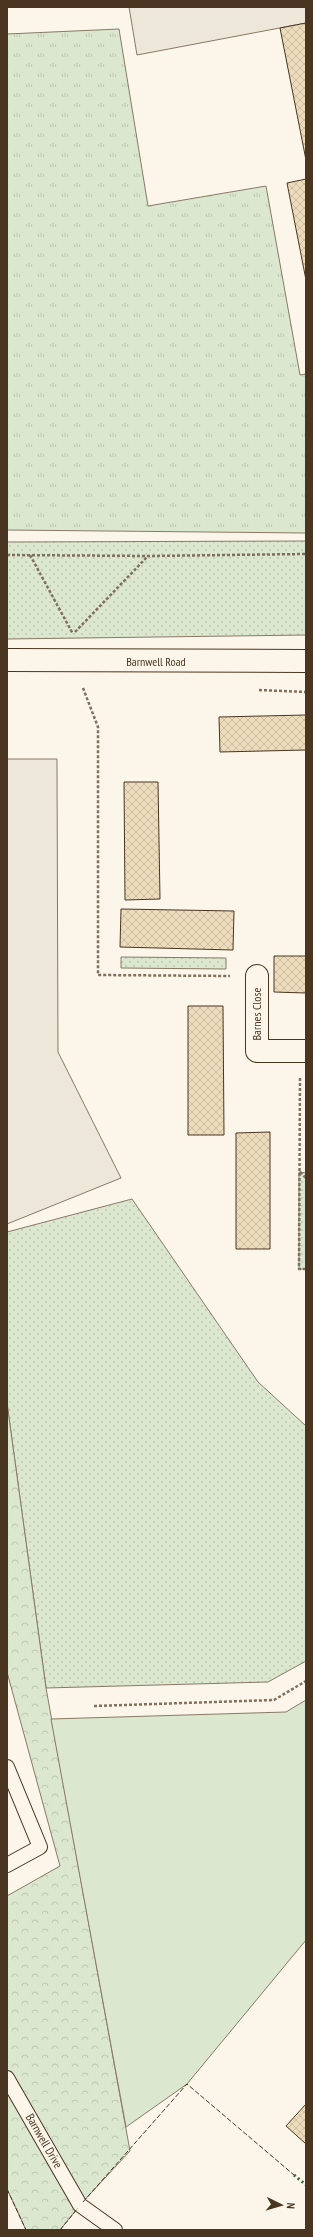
<svg xmlns="http://www.w3.org/2000/svg" width="313" height="2237" font-family="'PT Sans Narrow',sans-serif">
	<style>
		.grass { fill: url(#grass-dots); stroke: #887966 }
		.forest { fill: url(#forest-crowns); stroke: #887966 }
		.park { fill: url(#park-tufts); stroke: #887966 }
		.garden { fill: #dce7d0; stroke: #887966 }
		.parking { fill: #ede7d9; stroke: #887966 }
		.building { fill: url(#building-cross-hatch); stroke: #4a3520 }
		.lines { fill: none; stroke-linecap: round; stroke-linejoin: round }
		.lane-casing { stroke: #4a3520; stroke-width: 16 }
		.street-casing { stroke: #4a3520; stroke-width: 24 }
		.primary-casing { stroke: #4a3520; stroke-width: 24 }
		.path { stroke: #7f6f5c; stroke-width: 2.5; stroke-dasharray: 3 2; stroke-linecap: butt }
		.lane { stroke: #fbf6e9; stroke-width: 14 }
		.street { stroke: #fbf6e9; stroke-width: 22 }
		.primary { stroke: #fbf6e9; stroke-width: 22 }
		.hedge { stroke: #436837; stroke-width: 3; stroke-dasharray: 2 3; stroke-linecap: butt }
		.fence { stroke: #4a3520; stroke-width: 1; stroke-dasharray: 5 2; stroke-linecap: butt }
		.labels { text-anchor: middle; stroke-width: 3; stroke-linejoin: round; paint-order: stroke }
		.street-label { font-size: 12px; fill: #4a3520; stroke: #fbf6e9 }
	</style>
	<defs>
		<pattern id="grass-dots" width="8" height="8" patternUnits="userSpaceOnUse"><rect width="8" height="8" fill="#dce7d0"/><path d="M2 2h.1M6 6h.1" fill="none" stroke="#bec7b2" stroke-width="1.8" stroke-linecap="round"/></pattern>
		<pattern id="forest-crowns" width="20" height="18" patternUnits="userSpaceOnUse"><rect width="20" height="18" fill="#dce7d0"/><path d="M2 6a3 3 0 1 1 6 0M12 15a3 3 0 1 1 6 0" fill="none" stroke="#bec7b2"/></pattern>
		<pattern id="park-tufts" width="24" height="20" patternUnits="userSpaceOnUse"><rect width="24" height="20" fill="#dce7d0"/><path d="M3 7l-1-3M5 7V3M7 7l1-3M15 17l-1-3M17 17v-4M19 17l1-3" fill="none" stroke="#bec7b2"/></pattern>
		<pattern id="building-cross-hatch" width="8" height="8" patternUnits="userSpaceOnUse"><rect width="8" height="8" fill="#ecdcbc"/><path d="M0 0l8 8M0 8l8-8" fill="none" stroke="#ccbda1"/></pattern>
	</defs>
	<rect width="100%" height="100%" fill="#fbf6e9"/>
	<!-- grass -->
	<path class="grass" d="M306 541V635L7 639V542Z
		M121 957 226 958V969L121 968Z
		M299 1172 306 1173V1269H299Z
		M132 1199 258 1382 306 1426V1661L268 1682 46 1688 7 1403V1232Z"/>
	<!-- forest -->
	<path class="forest" d="M7 1403 46 1688 130 2151 80 2205 60 2230H26L7 2189V1896L60 1866 7 1672Z"/>
	<!-- park -->
	<path class="park" d="M119 29 148 206 266 186 300 375 306 374V533L7 530V34Z"/>
	<!-- garden -->
	<path class="garden" d="M306 1700V1940L187 2084 126 2127 51 1719 286 1712Z"/>
	<!-- parking -->
	<path class="parking" d="M129 7H306V23L137 55Z
		M7 759H57L58 1052 121 1178 7 1224Z"/>
	<!-- building -->
	<path class="building" d="M306 23V160L280 28Z
		M306 179V280L287 183Z
		M306 715V750L220 752 219 717Z
		M124 782H158L160 899 125 900Z
		M121 909 234 911 233 950 120 947Z
		M274 956H306V993L274 992Z
		M188 1006H223L224 1135H188Z
		M270 1132V1249H236V1133Z
		M306 2104V2144L286 2126Z"/>
	<g class="lines">
		<defs>
			<path id="lane" d="M7 1767 40 1847 7 1865
				M7 2078 80 2205 115 2230"/>
			<path id="street" d="M257 976V1051H306"/>
			<path id="primary" d="M7 660 306 661"/>
		</defs>
		<!-- lane casing -->
		<use href="#lane" class="lane-casing"/>
		<!-- street casing -->
		<use href="#street" class="street-casing"/>
		<!-- primary casing -->
		<use href="#primary" class="primary-casing"/>
		<!-- path -->
		<path class="path" d="M7 555 148 556 306 554
			M30 555 73 634
			M75 632 148 556
			M83 688 98 727V975L230 976
			M259 690 306 692
			M300 1078 299 1269H306
			M300 1172 306 1178
			M94 1706 274 1700 306 1681"/>
		<!-- lane -->
		<use href="#lane" class="lane"/>
		<!-- street -->
		<use href="#street" class="street"/>
		<!-- primary -->
		<use href="#primary" class="primary"/>
		<!-- hedge -->
		<path class="hedge" d="M294 2175 306 2185"/>
		<!-- fence -->
		<path class="fence" d="M7 2189 26 2230
			M83 2202 187 2084 294 2175
			M60 2230 78 2208"/>
	</g>
	<g class="labels">
		<!-- street labels -->
		<g class="street-label">
			<text x="156" y="666">Barnwell Road</text>
			<text transform="translate(257 1014) rotate(-90)" y="4">Barnes Close</text>
			<text transform="translate(44 2141) rotate(60)" y="4">Barnwell Drive</text>
		</g>
	</g>
	<!-- border -->
	<rect width="313" height="2237" fill="none" stroke="#4a3520" stroke-width="16"/>
	<!-- north arrow -->
	<g transform="translate(281 2205) rotate(95)" stroke="#fbf6e9" stroke-width="3" paint-order="stroke">
	<path d="M0-3L7 15L0 10L-7 15Z" fill="#4a3520"/>
	<text y="-6" font-size="11" font-weight="bold" text-anchor="middle" fill="#4a3520">N</text>
	</g>
</svg>
